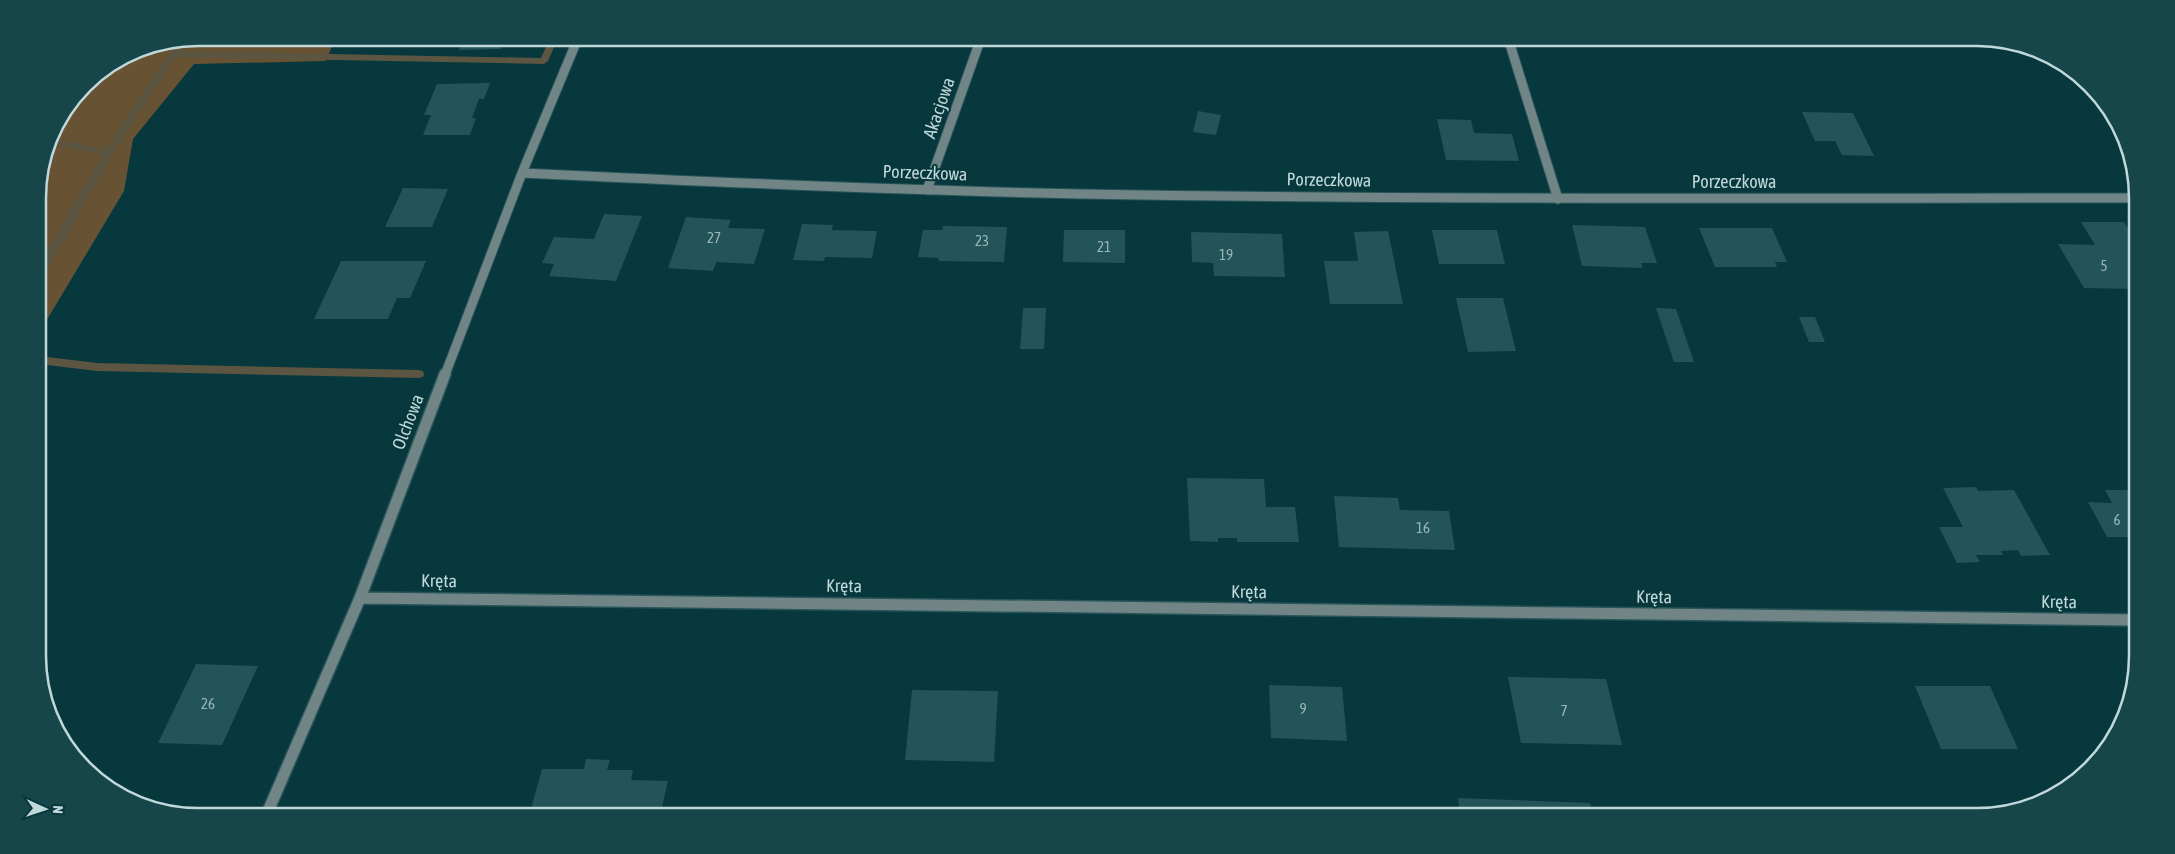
<svg xmlns="http://www.w3.org/2000/svg" width="2175" height="854" font-family="'Asap Condensed',sans-serif">
	<style>
		.green { fill: #675333 }
		.lines { fill: none; stroke-linecap: round; stroke-linejoin: round }
		.stream { fill: #5b5541; fill-rule: evenodd }
		.building { fill: #225459 }
		.service-casing { stroke: #285559; stroke-width: 11 }
		.minor-far1-casing { stroke: #285559; stroke-width: 11 }
		.minor-casing { stroke: #285559; stroke-width: 14 }
		.service { stroke: #718486; stroke-width: 9 }
		.minor-far1 { stroke: #718486; stroke-width: 9 }
		.minor { stroke: #718486; stroke-width: 11 }
		.labels { text-anchor: middle; stroke-width: 4; stroke-linejoin: round; paint-order: stroke }
		.number-label { font-size: 15px; fill: #99b7ba }
		.street-label { font-size: 18px; fill: #c1d8da; stroke: #07383d }
		.rim { fill: none; stroke: #c1d8da; stroke-width: 2.5 }
	</style>
	<rect width="100%" height="100%" fill="#07383d"/>
	<!-- green -->
	<path class="green" d="M199 38H335L326 61 194 64 133 139 124 191 39 333 38 188 54 127 92 78 137 50Z"/>
	<g class="lines">
		<!-- stream -->
		<path class="stream" d="M550 38H558L548 61 544 64 176 57 112 155 42 280 38 281V267L102 155 50 144 51 138 106 149 177 42 186 41 180 51 541 58Z
			M39 356 97 363 419 370 423 371 424 374 423 377 419 378 97 371 39 364Z"/>
	</g>
	<!-- building -->
	<path class="building" d="M461 38H505L501 49 459 50 463 39H461Z
		M490 83 484 99H479L472 118H476L470 135H423L431 115H424L437 84Z
		M1198 111 1221 115 1216 135 1193 132Z
		M1802 112 1853 113 1874 156 1842 155 1835 141H1815Z
		M1437 119 1471 120 1474 133 1512 134 1519 161 1446 160Z
		M403 188 448 189 432 227H385Z
		M604 214 642 216 616 281 549 276 554 264 542 263 554 237 594 239Z
		M686 217 731 220 728 228 765 229 754 264 716 262 713 271 668 268Z
		M2081 222H2124L2136 242V289L2084 288 2058 244 2095 245Z
		M802 224 833 225 832 230 877 231 872 258 825 257 824 261 793 260Z
		M1572 225 1645 227 1657 263H1641L1643 268 1582 266Z
		M943 226 1007 227 1004 262 939 261 938 258 918 257 923 230H942Z
		M1699 228H1772L1787 262H1775L1777 267H1715Z
		M1064 230H1125V263L1063 262Z
		M1432 230H1497L1505 264H1439Z
		M1388 231 1403 304H1330L1324 261H1358L1354 232Z
		M1191 232 1282 234 1285 277 1214 276 1213 263 1192 262Z
		M341 261H426L410 298H397L388 319H314Z
		M1456 298H1503L1516 351 1468 352Z
		M1023 308H1046L1044 349H1020Z
		M1656 308 1676 309 1694 362H1674Z
		M1799 317H1815L1825 342H1809Z
		M1187 478 1264 479 1266 507H1295L1299 542H1237V538H1218V542L1190 541Z
		M1976 487 1978 491 2014 490 2050 555 2021 556 2018 550 2001 551 2003 555H1976L1980 562 1957 563 1939 527H1963L1943 488Z
		M2105 490H2137V548L2131 537H2107L2088 502 2112 503Z
		M1334 496 1398 498 1400 510 1449 511 1455 550 1339 547Z
		M196 664 258 666 222 745 158 743Z
		M1508 677 1606 679 1622 745 1521 743Z
		M1269 685 1342 687 1347 741 1271 738Z
		M1915 686H1990L2018 749H1941Z
		M912 690 998 691 994 762 905 760Z
		M586 759 610 760 607 770H633L631 780 668 781 660 816H529L542 769H584Z
		M1458 798 1590 803 1593 816H1460Z
		M1233 807 1380 813V816H1234Z"/>
	<g class="lines">
		<defs>
			<path id="service" d="M1508 38 1558 199"/>
			<path id="minor-far1" d="M522 173C708 182 895 190 1081 194 1433 200 1784 198 2136 198
				M927 190 981 38
				M445 375 522 173 578 38"/>
			<path id="minor" d="M360 598 2137 620
				M266 816 360 598 445 374"/>
		</defs>
		<!-- service casing -->
		<use href="#service" class="service-casing"/>
		<!-- minor-far1 casing -->
		<use href="#minor-far1" class="minor-far1-casing"/>
		<!-- minor casing -->
		<use href="#minor" class="minor-casing"/>
		<!-- service -->
		<use href="#service" class="service"/>
		<!-- minor-far1 -->
		<use href="#minor-far1" class="minor-far1"/>
		<!-- minor -->
		<use href="#minor" class="minor"/>
	</g>
	<g class="labels">
		<!-- number labels -->
		<g class="number-label">
			<text x="714" y="243">27</text>
			<text x="982" y="246">23</text>
			<text x="1104" y="252">21</text>
			<text x="1226" y="260">19</text>
			<text x="2104" y="271">5</text>
			<text x="2117" y="525">6</text>
			<text x="1423" y="533">16</text>
			<text x="208" y="709">26</text>
			<text x="1303" y="714">9</text>
			<text x="1564" y="716">7</text>
		</g>
		<!-- street labels -->
		<g class="street-label">
			<text transform="translate(939 108) rotate(-71)" y="6">Akacjowa</text>
			<text transform="translate(925 173) rotate(2)" y="6">Porzeczkowa</text>
			<text transform="translate(1329 180) rotate(1)" y="6">Porzeczkowa</text>
			<text x="1734" y="188">Porzeczkowa</text>
			<text transform="translate(408 422) rotate(-69)" y="6">Olchowa</text>
			<text transform="translate(439 581) rotate(1)" y="6">Kręta</text>
			<text transform="translate(844 586) rotate(1)" y="6">Kręta</text>
			<text transform="translate(1249 592) rotate(1)" y="6">Kręta</text>
			<text transform="translate(1654 597) rotate(1)" y="6">Kręta</text>
			<text transform="translate(2059 602) rotate(1)" y="6">Kręta</text>
		</g>
	</g>
	<!-- crop -->
	<path d="M0 0H2175V854H0ZM198 46H1977A152 152 0 0 1 2129 198V656A152 152 0 0 1 1977 808H198A152 152 0 0 1 46 656V198A152 152 0 0 1 198 46Z" fill="#16454a" fill-rule="evenodd"/>
	<path class="rim" d="M198 46H1977A152 152 0 0 1 2129 198V656A152 152 0 0 1 1977 808H198A152 152 0 0 1 46 656V198A152 152 0 0 1 198 46Z"/>
	<!-- north arrow -->
	<g transform="translate(45 809) rotate(93)" stroke="#07383d" stroke-width="4" paint-order="stroke">
	<path d="M0-4L9 19L0 12L-9 19Z" fill="#c1d8da"/>
	<text y="-8" font-size="14" font-weight="bold" text-anchor="middle" fill="#c1d8da">N</text>
	</g>
</svg>
